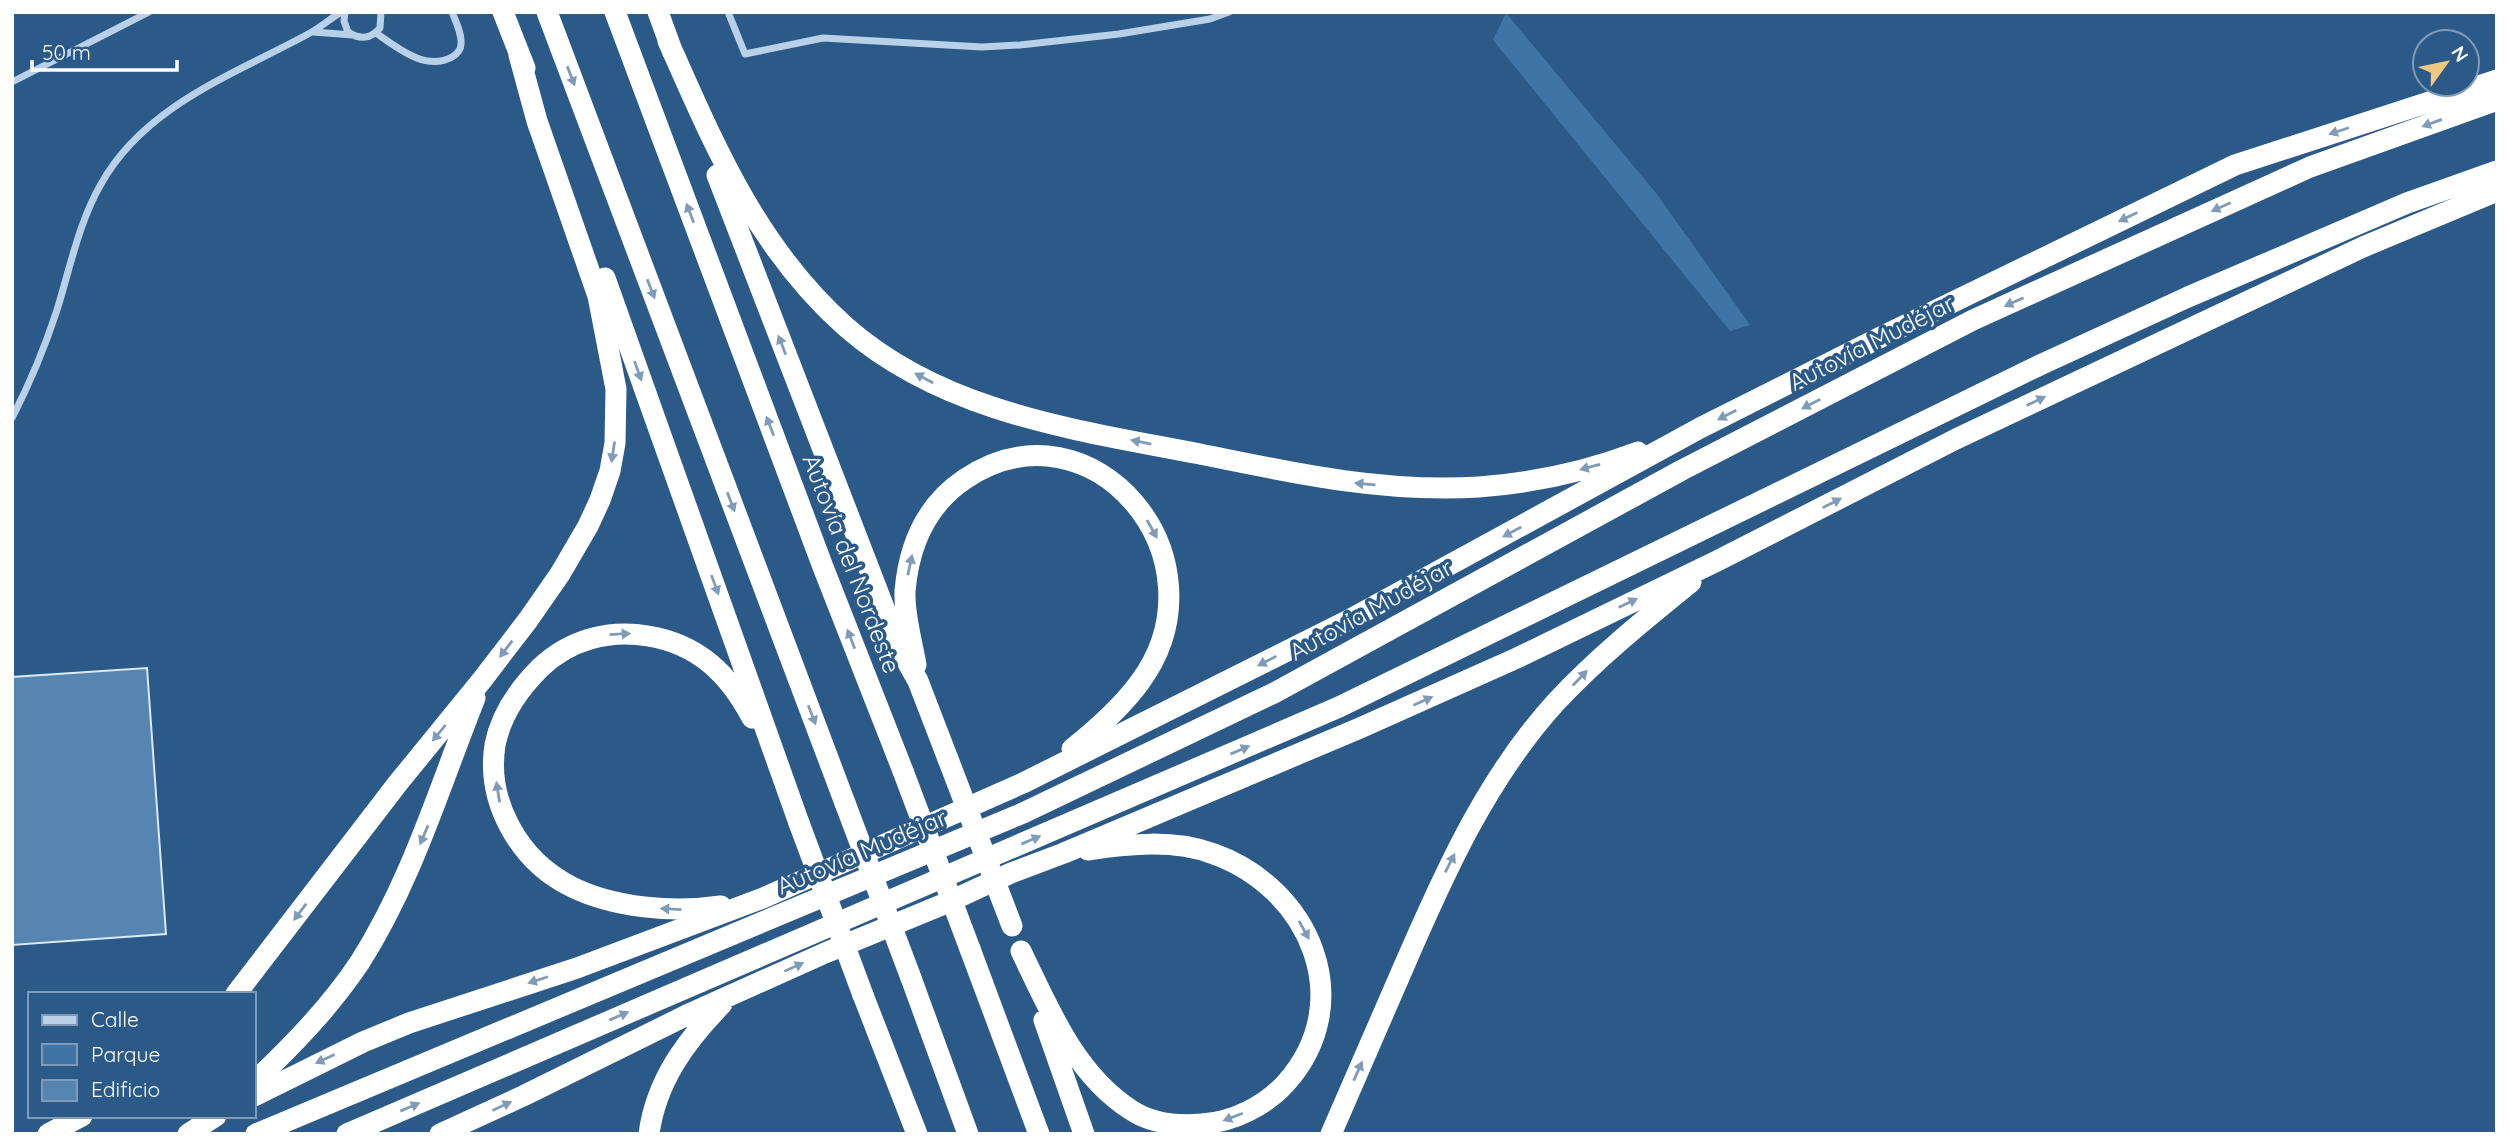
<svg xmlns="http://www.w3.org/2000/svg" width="2509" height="1146" font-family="Quicksand,sans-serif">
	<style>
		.green { fill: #4074a4 }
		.building { fill: #5785b1; stroke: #dbe9f7; stroke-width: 2 }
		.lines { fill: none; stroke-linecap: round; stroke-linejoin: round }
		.minor { stroke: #b8d1e8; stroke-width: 7 }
		.motorway { stroke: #fff; stroke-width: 21 }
		.motorway-bridge { stroke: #fff; stroke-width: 21 }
		.oneway { fill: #809bb8 }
		.labels { text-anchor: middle; stroke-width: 7; stroke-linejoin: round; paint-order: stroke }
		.street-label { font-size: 24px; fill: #fff; stroke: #2b5988 }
	</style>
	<rect width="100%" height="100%" fill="#2b5988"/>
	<!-- green -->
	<path class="green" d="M1506 13 1656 193 1750 325 1730 331 1493 40Z"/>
	<!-- building -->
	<path class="building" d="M147 668 166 934 12 945V677Z"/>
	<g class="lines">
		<!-- minor -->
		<path class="minor" d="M345 12 344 21 348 32C360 40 371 39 380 28L381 12
			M728 12 745 54 823 38 982 47 1020 45 1119 34 1210 19 1229 12
			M313 32 353 35
			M376 33C396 47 426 72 452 57 457 54 461 50 461 44 462 34 456 22 452 12
			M12 82 149 12
			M12 418C30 383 45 347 57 310 70 268 79 222 101 184 145 105 235 74 310 33 321 27 330 19 341 12"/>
		<!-- motorway -->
		<path class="motorway" d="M503 12 525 68
			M547 12 845 803
			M615 12 823 567 903 771
			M658 12 673 53
			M668 41C715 147 757 248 846 327 944 413 1077 430 1200 454 1292 473 1384 493 1479 487 1532 483 1588 471 1638 452
			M717 175 900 649 918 681 948 759
			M605 278 799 823
			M916 665C912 641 904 615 905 591 909 545 926 505 965 479 1092 394 1230 559 1140 682 1121 708 1097 729 1072 749
			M721 906C674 913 613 908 570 886 519 860 486 802 495 745 501 714 519 689 540 668 569 640 609 629 648 636 698 644 729 674 752 718
			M970 949 1039 1134
			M1021 951C1049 1009 1075 1074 1131 1110 1152 1124 1178 1126 1202 1124 1233 1122 1265 1106 1286 1083 1359 1001 1309 888 1214 854 1174 839 1129 844 1088 850
			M911 978 968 1134
			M236 994 398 783 482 680 528 620 560 574 588 526 600 500 610 471 615 443 616 389 598 296 537 121 519 55
			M863 995 917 1134
			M1044 1020 1084 1134
			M254 1082C293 1045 330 1007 360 962 412 880 439 788 475 698
			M254 1096 363 1042 409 1023 577 968 763 898 1023 783 1347 621 1700 428 1879 338 2235 165 2497 80
			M48 1134 82 1116
			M188 1134 216 1116
			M256 1134 1023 813 1274 693 1682 470 1973 320 2310 167 2497 100
			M347 1134 1339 707 2040 365 2188 297 2407 203 2497 171
			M440 1134 523 1096 691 1013 825 953 944 904 1011 873 1064 853 1360 728 1517 658 1717 561 1956 439 2083 379 2363 247 2497 191
			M649 1134C656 1081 686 1041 722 1004
			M1331 1134C1354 1080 1378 1027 1401 973 1442 878 1485 780 1556 702 1597 658 1644 620 1691 582"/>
		<!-- motorway-bridge -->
		<path class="motorway-bridge" d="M948 759 1012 926
			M903 771 970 949
			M845 803 911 978
			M799 823 863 995"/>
	</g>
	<!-- one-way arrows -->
	<defs><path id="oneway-solid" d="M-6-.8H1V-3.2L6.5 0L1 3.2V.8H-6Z" transform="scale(1.75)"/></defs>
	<g class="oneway">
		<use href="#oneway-solid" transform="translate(571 76) rotate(69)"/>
		<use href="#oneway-solid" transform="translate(2432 123) rotate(160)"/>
		<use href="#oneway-solid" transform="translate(2339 131) rotate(162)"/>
		<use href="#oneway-solid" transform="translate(2221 207) rotate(156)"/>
		<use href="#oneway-solid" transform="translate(690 213) rotate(-111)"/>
		<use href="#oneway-solid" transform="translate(2128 217) rotate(154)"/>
		<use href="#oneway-solid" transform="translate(651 289) rotate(69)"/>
		<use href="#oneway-solid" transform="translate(2014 302) rotate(156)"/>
		<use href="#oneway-solid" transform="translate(782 345) rotate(-111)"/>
		<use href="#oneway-solid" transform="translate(638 371) rotate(70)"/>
		<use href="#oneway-solid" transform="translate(924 378) rotate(-152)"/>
		<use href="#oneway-solid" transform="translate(2036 401) rotate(-26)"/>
		<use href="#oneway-solid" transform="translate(1811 404) rotate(153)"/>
		<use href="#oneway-solid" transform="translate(1727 415) rotate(153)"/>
		<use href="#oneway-solid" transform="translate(770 426) rotate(-111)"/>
		<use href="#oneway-solid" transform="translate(1141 442) rotate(-169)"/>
		<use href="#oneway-solid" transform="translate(613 452) rotate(99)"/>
		<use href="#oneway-solid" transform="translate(1590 467) rotate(165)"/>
		<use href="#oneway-solid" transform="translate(1365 484) rotate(-175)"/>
		<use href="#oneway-solid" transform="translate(731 502) rotate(69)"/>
		<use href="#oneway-solid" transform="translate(1832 503) rotate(-27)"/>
		<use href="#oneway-solid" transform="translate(1152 529) rotate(61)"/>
		<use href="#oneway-solid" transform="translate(1512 532) rotate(152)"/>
		<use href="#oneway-solid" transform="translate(910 565) rotate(-78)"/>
		<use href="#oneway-solid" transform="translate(715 585) rotate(70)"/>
		<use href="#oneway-solid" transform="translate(1628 603) rotate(-26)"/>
		<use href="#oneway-solid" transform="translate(620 634) rotate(-3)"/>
		<use href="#oneway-solid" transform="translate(851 639) rotate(-111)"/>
		<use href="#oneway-solid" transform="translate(506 649) rotate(127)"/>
		<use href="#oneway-solid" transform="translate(1267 661) rotate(153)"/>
		<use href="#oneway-solid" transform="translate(1580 678) rotate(-46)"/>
		<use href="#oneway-solid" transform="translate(1423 701) rotate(-24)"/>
		<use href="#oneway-solid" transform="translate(812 715) rotate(69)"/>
		<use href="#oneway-solid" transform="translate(439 733) rotate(129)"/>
		<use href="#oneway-solid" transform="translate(1240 750) rotate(-23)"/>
		<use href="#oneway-solid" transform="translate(498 792) rotate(-99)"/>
		<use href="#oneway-solid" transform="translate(424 835) rotate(113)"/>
		<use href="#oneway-solid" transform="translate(1031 840) rotate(-23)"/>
		<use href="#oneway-solid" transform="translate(1450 863) rotate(-63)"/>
		<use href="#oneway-solid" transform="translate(671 909) rotate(-177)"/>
		<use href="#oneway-solid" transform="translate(300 912) rotate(127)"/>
		<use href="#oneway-solid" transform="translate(1304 930) rotate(61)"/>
		<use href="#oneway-solid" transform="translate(794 967) rotate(-24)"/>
		<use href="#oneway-solid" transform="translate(538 980) rotate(162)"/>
		<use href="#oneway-solid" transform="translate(619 1016) rotate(-23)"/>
		<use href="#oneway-solid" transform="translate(325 1059) rotate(155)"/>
		<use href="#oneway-solid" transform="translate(1358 1071) rotate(-66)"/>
		<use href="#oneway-solid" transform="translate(502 1106) rotate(-25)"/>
		<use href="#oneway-solid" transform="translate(410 1107) rotate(-23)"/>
		<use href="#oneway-solid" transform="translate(1233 1117) rotate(159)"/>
	</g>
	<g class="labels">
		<!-- street labels -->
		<g class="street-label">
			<text transform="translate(1872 343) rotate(-27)" y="8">Autovía Mudéjar</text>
			<text transform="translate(851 564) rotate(69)" y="8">Autovía del Nordeste</text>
			<text transform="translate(1371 610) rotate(-29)" y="8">Autovía Mudéjar</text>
			<text transform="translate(862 852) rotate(-23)" y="8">Autovía Mudéjar</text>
		</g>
	</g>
	<!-- border -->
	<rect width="2509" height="1146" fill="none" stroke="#ffffff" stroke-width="28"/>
	<!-- legend -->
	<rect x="28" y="992" width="228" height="126" fill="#2b5988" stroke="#809bb8" stroke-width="2"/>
	<rect x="42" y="1015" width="35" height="10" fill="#b8d1e8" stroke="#809bb8" stroke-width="2"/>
	<text x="91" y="1027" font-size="21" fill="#ffffff">Calle</text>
	<rect x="42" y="1044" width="35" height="21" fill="#4074a4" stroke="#809bb8" stroke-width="2"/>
	<text x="91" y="1062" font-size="21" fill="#ffffff">Parque</text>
	<rect x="42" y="1080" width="35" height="21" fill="#5785b1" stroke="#809bb8" stroke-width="2"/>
	<text x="91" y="1097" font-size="21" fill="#ffffff">Edificio</text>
	<!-- north arrow -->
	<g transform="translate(2446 63) rotate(57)"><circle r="33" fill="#2b5988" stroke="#809bb8" stroke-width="2"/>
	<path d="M0-5L12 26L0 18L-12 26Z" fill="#eec780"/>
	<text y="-10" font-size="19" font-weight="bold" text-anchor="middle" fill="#ffffff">N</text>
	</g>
	<!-- scale -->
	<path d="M32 60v10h145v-10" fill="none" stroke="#ffffff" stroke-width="3.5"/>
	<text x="42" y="60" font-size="21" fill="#ffffff" stroke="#2b5988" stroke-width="5" paint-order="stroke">50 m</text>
</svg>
